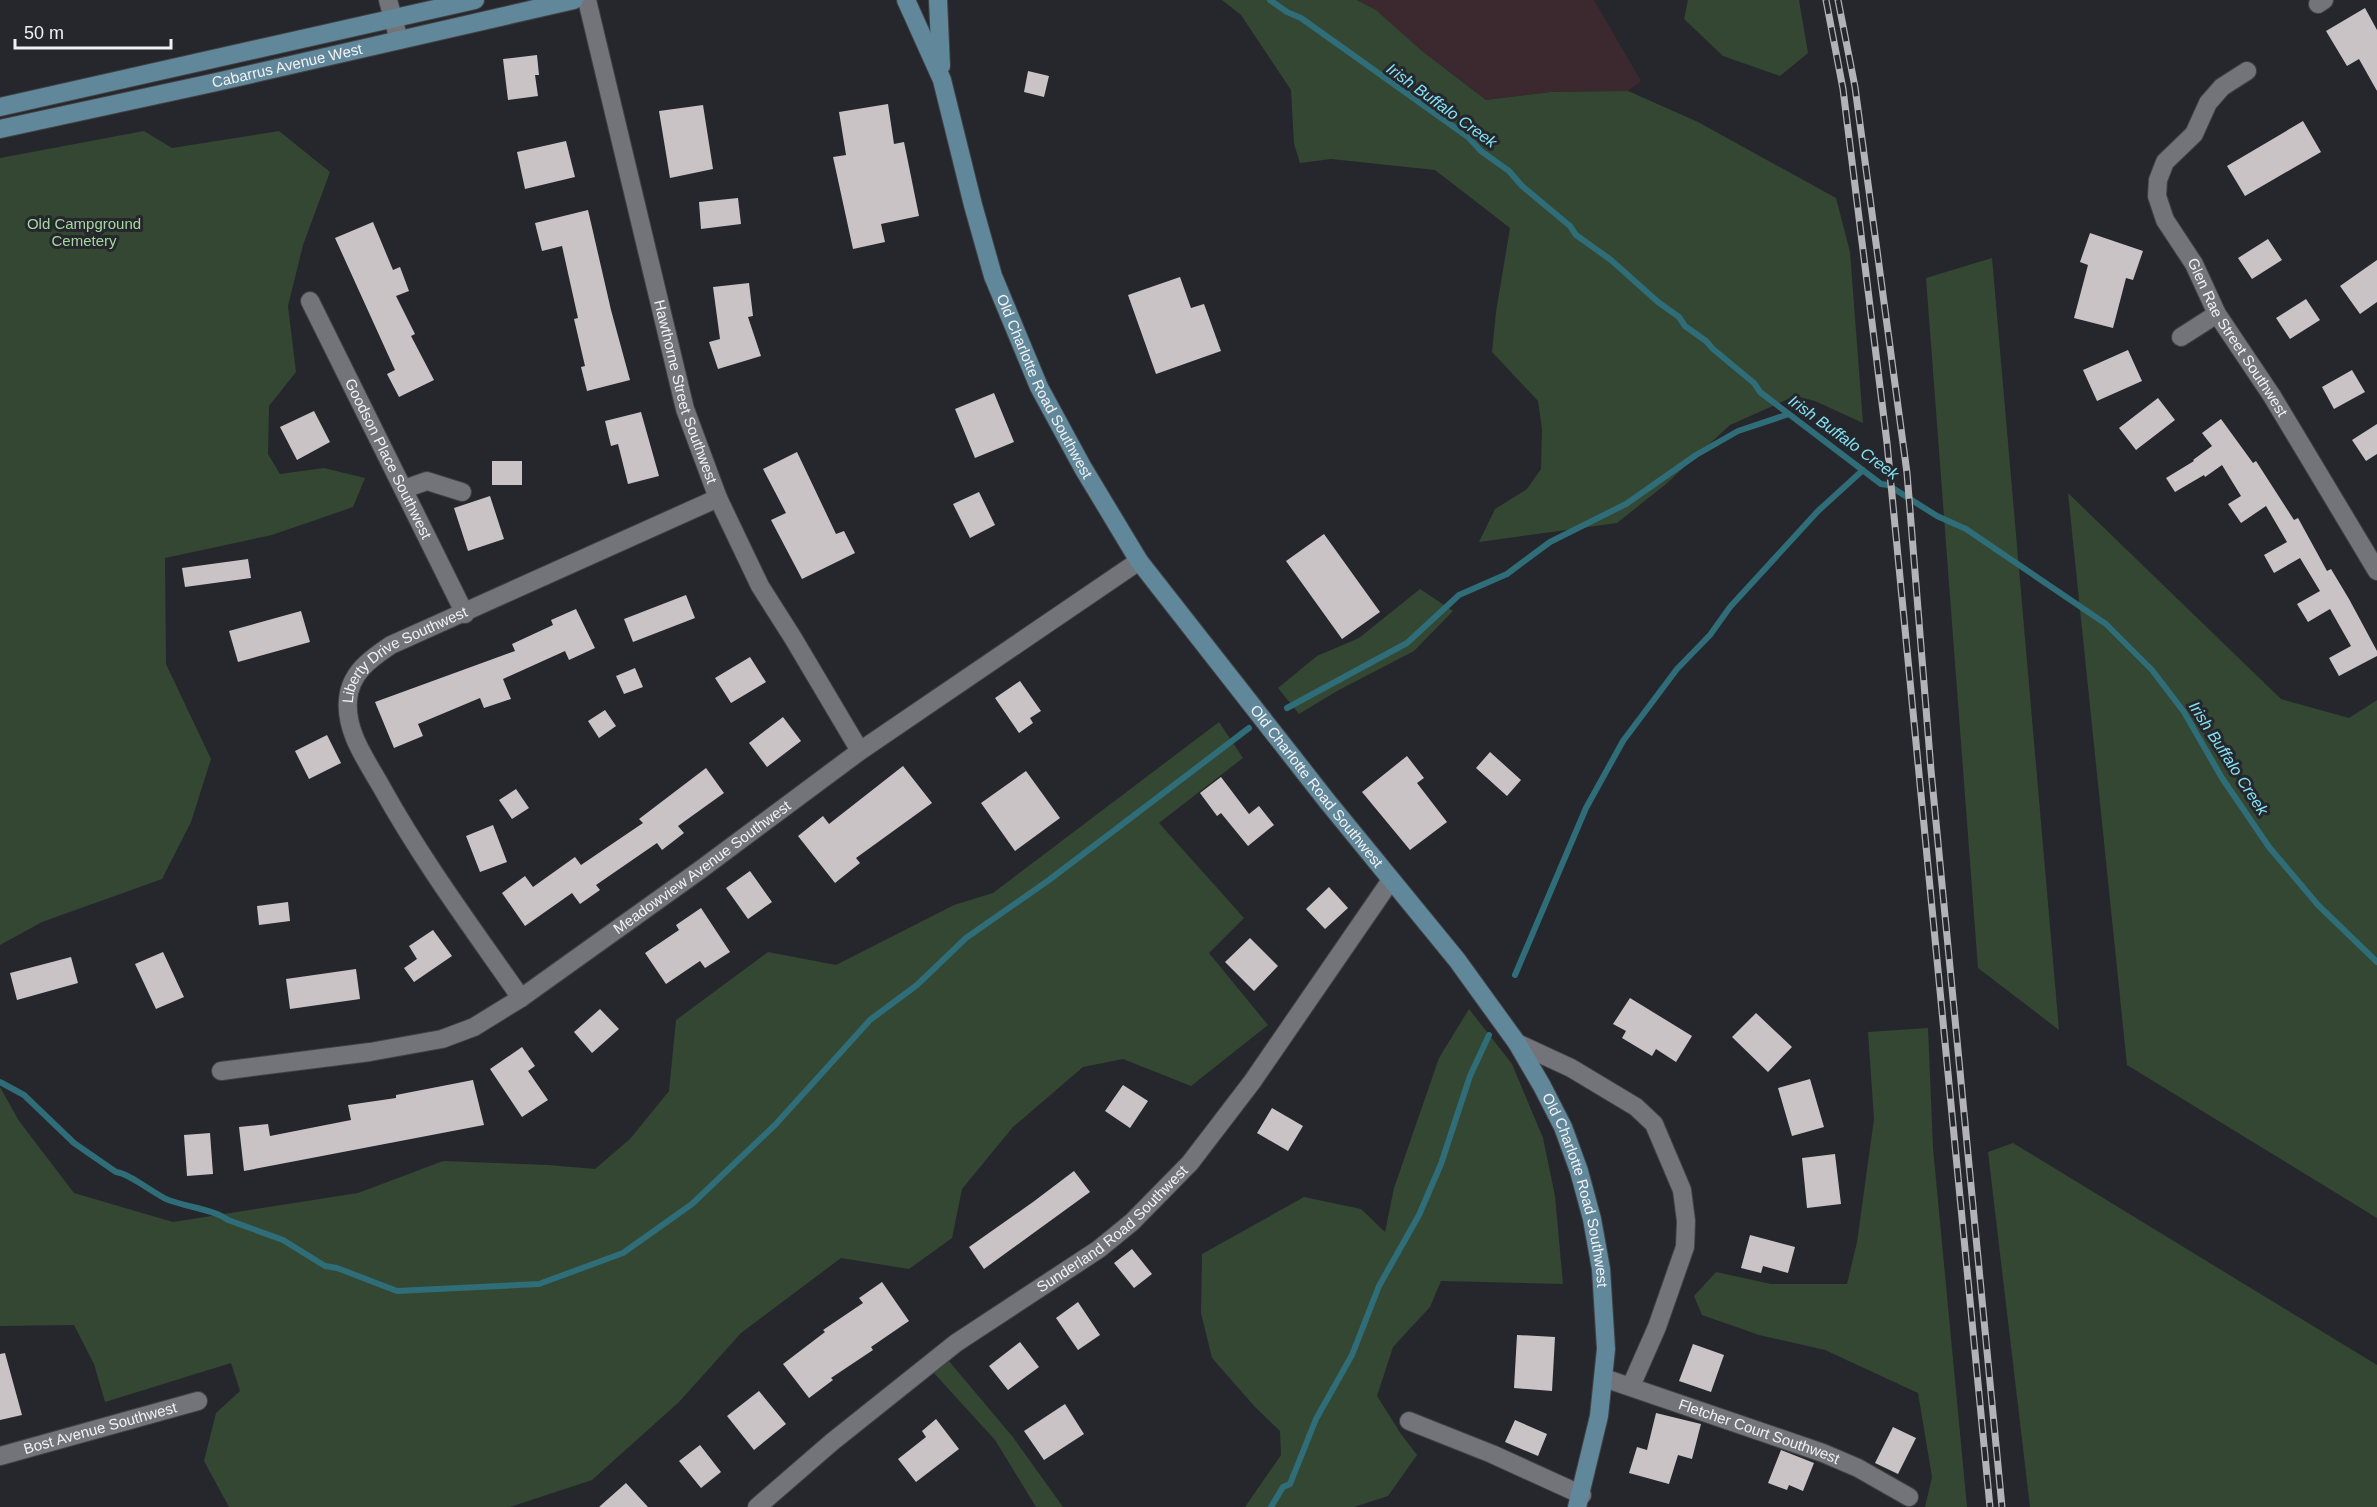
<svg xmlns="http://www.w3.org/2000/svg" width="2377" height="1507" font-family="Helvetica,sans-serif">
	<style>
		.industrial { fill: #3b292f }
		.green { fill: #334732 }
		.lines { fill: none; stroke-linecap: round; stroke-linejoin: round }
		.stream { stroke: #2f6d79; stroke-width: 6 }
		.building { fill: #cac3c5 }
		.street-casing { stroke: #414245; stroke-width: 20 }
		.secondary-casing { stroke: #414245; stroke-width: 20 }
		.street { stroke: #737479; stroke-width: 18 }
		.secondary { stroke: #60889a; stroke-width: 18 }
		.rail-casing { stroke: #b3b3b7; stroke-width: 7 }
		.rail { stroke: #26272c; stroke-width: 4.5; stroke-dasharray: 14; stroke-linecap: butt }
		.labels { text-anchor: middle; stroke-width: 6; stroke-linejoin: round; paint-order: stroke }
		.street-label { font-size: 15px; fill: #f1f1f4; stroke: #26272c }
		.park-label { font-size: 15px; fill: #a3d89f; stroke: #26272c }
		.water-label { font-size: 16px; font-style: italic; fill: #81e3f6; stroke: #26272c }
	</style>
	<rect width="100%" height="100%" fill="#26272c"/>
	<!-- industrial -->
	<path class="industrial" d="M1357 0H1594L1641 81 1628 91 1551 92 1486 100 1422 51 1376 10Z"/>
	<!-- green -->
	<path class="green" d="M1222 0H1357L1376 10 1422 51 1486 100 1551 92 1628 91 1698 122 1836 198 1850 252 1863 423 1815 401 1795 396 1730 425 1666 484 1617 523 1479 542 1495 509 1527 489 1541 469 1542 429 1538 401 1492 352 1496 312 1510 228 1435 170 1331 159 1300 163 1294 144 1291 90 1241 15Z
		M1688 0H1799L1808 53 1780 76 1723 56 1684 19Z
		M144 131 172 148 279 131 330 172 303 245 288 306 296 372 269 406 268 454 280 474 324 468 365 478 353 507 272 535 165 558 166 664 211 759 191 822 162 879 42 922 0 945V158Z
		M1992 258 2059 1030 1978 968 1926 278Z
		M2068 493 2281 699 2349 718 2377 700V1218L2127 1065Z
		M1420 589 1453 611 1414 651 1337 691 1299 714 1278 688 1317 656 1359 638Z
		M1219 722 1243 758 1159 823 1244 918 1209 953 1268 1025 1191 1086 1123 1059 1083 1067 1013 1127 962 1189 952 1238 909 1269 841 1258 741 1333 679 1402 592 1480 510 1507H229L204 1461 216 1413 240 1391 231 1363 105 1402 94 1364 74 1325 0 1326V1087L19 1121 74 1193 173 1222 358 1193 443 1161 548 1165 595 1169 630 1139 669 1091 676 1020 768 952 836 965 954 905 993 893Z
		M1469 1009 1512 1064 1543 1138 1555 1196 1563 1284 1441 1281 1430 1307 1393 1347 1377 1396 1401 1434 1417 1455 1388 1496 1354 1507H1245L1281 1455 1280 1431 1255 1407 1212 1358 1201 1313 1202 1254 1304 1197 1361 1209 1385 1232 1394 1188 1439 1058Z
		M1928 1028 1933 1148 1967 1507H1925L1932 1477 1918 1393 1825 1350 1759 1335 1702 1315 1694 1296 1716 1272 1771 1284H1847L1857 1242 1874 1119 1868 1032Z
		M2013 1143 2377 1365V1507H2030L1988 1152Z
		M948 1360 1012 1436 1063 1507H1036L995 1440 933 1372Z"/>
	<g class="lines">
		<!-- stream -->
		<path class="stream" d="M1270 0 1287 12 1301 18 1468 137 1481 151 1509 171 1522 186 1570 226 1576 235 1611 260 1658 302 1679 317 1685 326 1706 341 1713 349 1754 383 1760 392 1881 484 1888 485 1937 516 1966 529 2106 624 2152 670 2184 712 2222 778 2269 847 2318 905 2377 962
			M1287 708 1407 643 1459 595 1507 574 1550 542 1626 504 1696 455 1738 431 1789 414
			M1515 975 1586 808 1623 741 1677 669 1710 635 1730 607 1818 511 1863 470
			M0 1082 24 1095 74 1143 116 1172C128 1173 152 1192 166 1199 185 1207 213 1209 228 1220L283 1240 325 1266 337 1268 397 1291 539 1284 623 1253 692 1204 775 1125 870 1020 917 985 966 938 1049 880 1249 728
			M1271 1507 1283 1487 1290 1484 1316 1419 1352 1355 1379 1286 1419 1215 1441 1164 1470 1076 1489 1035"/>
	</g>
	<!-- building -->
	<path class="building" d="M2365 8 2377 30V91L2359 59 2347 66 2326 31Z
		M537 55 539 75H535L538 96 508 100 503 59Z
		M1028 71 1049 76 1044 97 1024 92Z
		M888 104 894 144 904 142 919 216 881 224 885 242 853 249 833 157 846 155 839 112Z
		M703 105 713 169 670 178 659 111Z
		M2303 121 2321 152 2245 196 2227 166Z
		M566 141 575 177 525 189 517 152Z
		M738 198 741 224 701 229 699 202Z
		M588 210 611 310 630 380 587 391 581 367 585 366 574 319 578 318 562 246 542 251 535 223Z
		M373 222 393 270 400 267 409 291 396 296 415 334 411 336 434 380 399 397 387 374 395 370 335 238Z
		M2090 233 2143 251 2133 280 2126 278 2113 328 2074 318 2088 265 2080 262Z
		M2268 239 2282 260 2252 279 2238 258Z
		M2377 260V302L2360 314 2340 286Z
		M1180 277 1191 308 1204 304 1221 351 1156 374 1128 295Z
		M749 283 753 316 748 317 761 356 718 369 709 342 720 339 713 287Z
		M2306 299 2320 320 2290 339 2276 318Z
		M2128 350 2142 381 2097 401 2083 370Z
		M2352 370 2365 392 2334 409 2322 387Z
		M994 393 1014 442 975 458 955 409Z
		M2158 398 2175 420 2136 450 2119 428Z
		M314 411 330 442 297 460 280 427Z
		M641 412 659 476 628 484 618 444 611 446 605 421Z
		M2221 419 2253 463 2256 461 2294 520 2298 518 2327 571 2331 569 2349 599 2377 651V656L2339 676 2329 658 2351 646 2330 609 2308 622 2297 604 2320 591 2300 558 2274 573 2264 555 2287 542 2266 506 2241 523 2228 504 2241 496 2222 465 2205 477 2204 475 2175 492 2166 478 2194 461 2193 460 2212 446 2202 433Z
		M2377 424V454L2366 461 2352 440Z
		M797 452 836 534 844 531 855 553 802 579 771 520 786 513 763 469Z
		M492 461H522V485H492Z
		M979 492 995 525 970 538 953 504Z
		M490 496 504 539 468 551 454 508Z
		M1324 534 1380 612 1342 639 1286 561Z
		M248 559 251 578 185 587 182 568Z
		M686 595 695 618 633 642 624 619Z
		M576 609 595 648 569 660 565 651 503 679 511 699 484 708 480 698 418 724 423 736 394 748 375 702 515 651 512 644 553 625 551 620Z
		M301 611 310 642 238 662 229 631Z
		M750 657 766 682 731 703 715 678Z
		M635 668 643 687 624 694 616 676Z
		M1020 681 1041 711 1030 718 1033 723 1019 733 995 698Z
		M605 710 616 726 599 738 588 721Z
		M783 717 801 741 767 767 749 743Z
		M327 735 341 763 309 779 295 751Z
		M1490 752 1521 780 1507 796 1476 768Z
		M1407 756 1424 778 1417 783 1447 822 1410 850 1362 792Z
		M903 766 932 803 856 858 860 863 835 883 798 836 823 816 829 824Z
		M706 768 724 793 678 826 684 833 662 850 657 843 596 885 600 890 580 904 572 893 525 926 502 893 525 876 533 887 575 857 581 865 643 823 639 819Z
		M1026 771 1060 818 1015 851 981 803Z
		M1221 777 1249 814 1259 806 1274 825 1248 846 1221 813 1217 816 1200 793Z
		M516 789 529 808 512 819 499 800Z
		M493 825 507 862 480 872 466 836Z
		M750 871 772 902 748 919 726 888Z
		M1329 887 1348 908 1325 929 1306 909Z
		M288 902 290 921 259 925 257 906Z
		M701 908 730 952 705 968 700 961 666 984 645 953 679 930 676 925Z
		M433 930 452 956 414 982 404 968 417 959 409 946Z
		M1250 938 1278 966 1254 991 1225 962Z
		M163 952 184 997 156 1009 135 964Z
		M71 957 78 983 17 1000 10 973Z
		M356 969 360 999 290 1009 286 979Z
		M1630 998 1692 1036 1676 1062 1656 1049 1652 1056 1622 1038 1626 1031 1613 1024Z
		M600 1009 619 1029 592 1053 574 1032Z
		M1756 1013 1792 1047 1768 1072 1732 1037Z
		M522 1047 535 1066 528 1071 548 1100 522 1117 490 1069Z
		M1810 1079 1824 1127 1792 1136 1778 1088Z
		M473 1080 484 1125 244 1171 239 1127 268 1124 270 1136 351 1120 348 1105 396 1098V1095Z
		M1123 1085 1148 1101 1130 1128 1105 1111Z
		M1272 1108 1303 1126 1288 1151 1257 1133Z
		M210 1133 213 1174 187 1176 184 1135Z
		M1835 1154 1841 1204 1807 1208 1802 1158Z
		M1074 1171 1090 1192 984 1269 969 1247 1033 1202Z
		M1750 1235 1795 1247 1788 1273 1763 1266 1761 1273 1741 1268Z
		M1132 1249 1152 1274 1134 1288 1114 1263Z
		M882 1282 909 1321 871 1347 873 1350 831 1378 833 1380 809 1398 783 1364 825 1332 823 1330 863 1303 859 1298Z
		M1078 1302 1100 1335 1078 1350 1056 1318Z
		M1517 1335 1555 1337 1552 1391 1514 1388Z
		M1020 1342 1039 1367 1008 1390 989 1366Z
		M1693 1344 1724 1355 1711 1392 1679 1381Z
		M5 1353 22 1415 0 1420V1354Z
		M759 1391 786 1424 754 1450 727 1416Z
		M1065 1404 1084 1434 1044 1460 1024 1431Z
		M1656 1413 1701 1424 1692 1459 1678 1455 1669 1484 1629 1473 1637 1447 1647 1450Z
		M936 1419 959 1449 916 1482 898 1459 926 1437 922 1431Z
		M1515 1420 1547 1434 1538 1456 1505 1442Z
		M1893 1427 1916 1438 1898 1474 1875 1463Z
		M700 1445 721 1472 701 1488 679 1461Z
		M1781 1450 1814 1463 1803 1491 1789 1485 1787 1490 1768 1483Z
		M626 1483 648 1507H599Z"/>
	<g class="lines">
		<defs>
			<g id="street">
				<path d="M388 0 399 40"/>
				<path id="s1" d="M587 0 685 409 718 498 760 586 793 638 860 751"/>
				<path d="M2318 4 2324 0"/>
				<path id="s2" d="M2247 71 2222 87 2208 103 2194 134 2165 162 2158 180 2157 196 2165 220 2194 264 2217 314 2272 396 2377 571"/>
				<path id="s3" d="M310 301 465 614"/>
				<path d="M2181 337 2217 314"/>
				<path d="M404 489 427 481 462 492"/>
				<path id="s4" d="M521 998C473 929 423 862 382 788 367 761 345 732 348 700 350 673 370 659 391 645L718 498"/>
				<path d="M1517 1043 1571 1068 1636 1107 1654 1124 1682 1190 1686 1221 1685 1247 1657 1327 1631 1386"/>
				<path id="s5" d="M221 1071 370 1052 442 1039 474 1027 521 998 700 870 860 751 1139 561"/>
				<path id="s6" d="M1604 1378 1823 1453 1858 1468 1909 1497"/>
				<path d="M1409 1421 1492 1454 1582 1495"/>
				<path id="s7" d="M0 1456 198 1401"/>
				<path id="s8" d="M757 1507 832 1442 956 1343 1099 1249 1132 1222 1190 1163 1252 1082 1391 880"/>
			</g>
			<g id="secondary">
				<path id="s9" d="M906 0 942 80 973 205 993 276 1039 387 1083 468 1139 561 1327 801 1457 960 1517 1043 1542 1086 1563 1127 1579 1171 1592 1219 1601 1269 1606 1349 1599 1416 1577 1507"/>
				<path d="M938 0 941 66"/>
				<path d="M0 107 475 0"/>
				<path id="s10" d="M0 129 212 83 574 0"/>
			</g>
		</defs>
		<!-- street casing -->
		<use href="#street" class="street-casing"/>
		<!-- secondary casing -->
		<use href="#secondary" class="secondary-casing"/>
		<!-- street -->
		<use href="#street" class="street"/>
		<!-- secondary -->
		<use href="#secondary" class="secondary"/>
		<defs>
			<path id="rail" d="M1826 0 1843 89 1887 443 1990 1507
				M1838 0 1855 87 1907 473 1931 770 2002 1507"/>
		</defs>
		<!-- rail casing -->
		<use href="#rail" class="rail-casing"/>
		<!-- rail -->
		<use href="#rail" class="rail"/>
	</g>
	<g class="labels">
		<!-- street labels -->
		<g class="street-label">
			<text dy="5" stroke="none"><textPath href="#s10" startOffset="294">Cabarrus Avenue West</textPath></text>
			<text dy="5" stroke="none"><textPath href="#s2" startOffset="324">Glen Rae Street Southwest</textPath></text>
			<text dy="5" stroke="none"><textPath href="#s9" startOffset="412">Old Charlotte Road Southwest</textPath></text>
			<text dy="5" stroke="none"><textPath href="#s1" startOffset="404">Hawthorne Street Southwest</textPath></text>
			<text dy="5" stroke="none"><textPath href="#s3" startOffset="176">Goodson Place Southwest</textPath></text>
			<text dy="5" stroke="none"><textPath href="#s4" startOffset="424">Liberty Drive Southwest</textPath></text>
			<text dy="5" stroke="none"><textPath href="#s9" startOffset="898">Old Charlotte Road Southwest</textPath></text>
			<text dy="5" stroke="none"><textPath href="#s5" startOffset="536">Meadowview Avenue Southwest</textPath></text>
			<text dy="5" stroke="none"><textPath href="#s9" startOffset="1384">Old Charlotte Road Southwest</textPath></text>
			<text dy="5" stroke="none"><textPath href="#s8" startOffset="452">Sunderland Road Southwest</textPath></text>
			<text dy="5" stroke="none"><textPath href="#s7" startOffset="104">Bost Avenue Southwest</textPath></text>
			<text dy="5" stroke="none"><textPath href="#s6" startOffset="164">Fletcher Court Southwest</textPath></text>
		</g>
		<!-- park labels -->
		<g class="park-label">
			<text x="84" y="229">Old Campground<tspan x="84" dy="17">Cemetery</tspan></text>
		</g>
		<!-- water labels -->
		<g class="water-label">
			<text transform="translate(1442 105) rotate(36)" y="6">Irish Buffalo Creek</text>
			<text transform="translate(1844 437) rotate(36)" y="6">Irish Buffalo Creek</text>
			<text transform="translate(2229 758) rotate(57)" y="6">Irish Buffalo Creek</text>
		</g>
	</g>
	<!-- scale -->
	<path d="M15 39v9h156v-9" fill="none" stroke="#f1f1f4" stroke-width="3"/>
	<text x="24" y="39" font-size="18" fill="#f1f1f4" stroke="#26272c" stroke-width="4.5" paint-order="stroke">50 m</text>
</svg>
